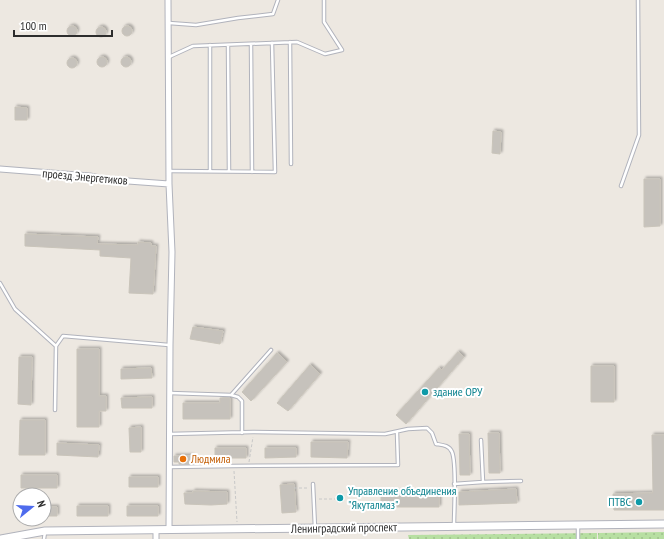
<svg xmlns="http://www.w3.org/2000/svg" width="664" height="539" font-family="'PT Sans Narrow',sans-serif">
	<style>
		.grass { fill: url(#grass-dots) }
		.building { fill: #c6c2bc; stroke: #c9c4ba; filter: url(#shadow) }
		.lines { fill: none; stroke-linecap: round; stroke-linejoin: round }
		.lane-casing { stroke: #b1b3bc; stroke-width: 4.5 }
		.street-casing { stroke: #b1b3bc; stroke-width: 7 }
		.secondary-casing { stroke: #b1b3bc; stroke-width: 9 }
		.path { stroke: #c8c8c8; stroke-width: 1; stroke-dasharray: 3 2; stroke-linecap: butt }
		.lane { stroke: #fff; stroke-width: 2.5 }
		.street { stroke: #fff; stroke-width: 5 }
		.secondary { stroke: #fff; stroke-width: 7 }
		.culture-dot { fill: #0f9aa8; stroke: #fff; stroke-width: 1.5 }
		.food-dot { fill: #e8710a; stroke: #fff; stroke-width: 1.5 }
		.labels { text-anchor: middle; stroke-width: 4; stroke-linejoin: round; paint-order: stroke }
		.street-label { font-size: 12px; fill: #2d2d2d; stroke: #fff }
		.culture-label { font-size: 12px; fill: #0d838f; stroke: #fff; text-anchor: start }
		.food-label { font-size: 12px; fill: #c56008; stroke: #fff; text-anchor: start }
	</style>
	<defs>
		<pattern id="grass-dots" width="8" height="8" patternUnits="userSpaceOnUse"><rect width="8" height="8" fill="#b7dfa2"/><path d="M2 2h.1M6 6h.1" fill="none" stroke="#9ec08c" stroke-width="1.8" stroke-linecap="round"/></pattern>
		<filter id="shadow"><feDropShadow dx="2" dy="-2" stdDeviation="1" flood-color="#0004"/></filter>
	</defs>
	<rect width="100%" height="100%" fill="#ede8e1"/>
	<!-- grass -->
	<path class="grass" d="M664 532V539H598V533Z
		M597 533V539H409L408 535Z"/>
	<!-- building -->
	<path class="building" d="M67 31a5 5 0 1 1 10 0a5 5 0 1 1-10 0Z
		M122 31a5 5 0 1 1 10 0a5 5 0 1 1-10 0Z
		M96 32a5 5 0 1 1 10 0a5 5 0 1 1-10 0Z
		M121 62a5 5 0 1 1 10 0a5 5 0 1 1-10 0Z
		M97 62a5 5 0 1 1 10 0a5 5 0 1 1-10 0Z
		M67 63a5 5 0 1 1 10 0a5 5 0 1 1-10 0Z
		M15 107 27 108V120H15Z
		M493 131 501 132 500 154 492 153Z
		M644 179H660V226L644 227Z
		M25 234 98 237 97 244 138 245V242L151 243V246H156L153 294 129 293 131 258 100 256V250L25 246Z
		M193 327 223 331 220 344 190 339Z
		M77 349H99V396H106V411H99V427H77Z
		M458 352 464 357 406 424 396 415 439 368 442 370Z
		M277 353 287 362 251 401 242 392Z
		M19 357H32L31 405 18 404Z
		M310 365 320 374 288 411 277 403Z
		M591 366H614V402H591Z
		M151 368 152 378 121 379V369Z
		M152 397V408H122L121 398Z
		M220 398H230V419H183V403H220Z
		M20 420H45V455H19Z
		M141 427V452H130L129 428Z
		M488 433H499L500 473H489Z
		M459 434H469L470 475H460Z
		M652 435H664V510H614L613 494 653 493Z
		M311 442H348L347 458 311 457Z
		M57 443 99 445 98 457 57 455Z
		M215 448H246V458H215Z
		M265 448H296V457L265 458Z
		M174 456H192V464H179V462H174Z
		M21 475H57V488H21Z
		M129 477H158V487H129Z
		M294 484 296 512 282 513 280 485Z
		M516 489 517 503 459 505V492Z
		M193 491 227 492V504L211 505 185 504 184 493H193Z
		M439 492V507H381V493Z
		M77 506H108V516H77Z
		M127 506H158V516H127Z
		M44 507H57V516H44Z"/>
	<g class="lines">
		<defs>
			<path id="lane" d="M169 23 196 25 238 18 273 14 278 0
				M290 42 291 164
				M251 44 252 172
				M210 45V171
				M228 45 229 171
				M169 57 193 46 297 42 325 54 342 50 324 22V0
				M170 171 275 172 272 43
				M621 186 639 135 638 0
				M0 283 15 309 56 346
				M170 393 231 395 238 397 242 401V433
				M231 395 271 350
				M55 410 56 346 63 336 169 345
				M170 434 253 432 385 434 408 429 427 428 432 433 436 444C442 445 449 445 452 452 457 464 454 510 454 525
				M170 467 232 466 398 465 397 433
				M483 482 521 481
				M313 484 315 528
				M454 484 483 482 481 440
				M578 526V539
				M44 539 45 532"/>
			<path id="street" d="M168 0 169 184 172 252 170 345 169 530
				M0 169 90 176 113 181H128L169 184
				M156 539V530"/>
			<path id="secondary" d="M1 539 45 531 664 524"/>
		</defs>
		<!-- lane casing -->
		<use href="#lane" class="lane-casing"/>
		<!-- street casing -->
		<use href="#street" class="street-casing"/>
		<!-- secondary casing -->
		<use href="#secondary" class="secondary-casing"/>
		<!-- path -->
		<path class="path" d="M249 462 253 437
			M234 471 237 522
			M294 488H308
			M319 499H335"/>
		<!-- lane -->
		<use href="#lane" class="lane"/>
		<!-- street -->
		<use href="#street" class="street"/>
		<!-- secondary -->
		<use href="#secondary" class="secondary"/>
	</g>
	<!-- markers -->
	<g class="culture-dot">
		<circle cx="425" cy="392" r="4"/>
		<circle cx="340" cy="498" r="4"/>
		<circle cx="639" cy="502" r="4"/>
	</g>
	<circle class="food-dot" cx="183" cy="459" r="4"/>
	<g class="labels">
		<!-- street labels -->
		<g class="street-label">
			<text transform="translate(85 177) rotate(5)" y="4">проезд Энергетиков</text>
			<text transform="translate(344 528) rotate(-1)" y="4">Ленинградский проспект</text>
		</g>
		<!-- culture labels -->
		<g class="culture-label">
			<text x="433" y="396">здание ОРУ</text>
			<text x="348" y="495">Управление объединения<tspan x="348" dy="14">"Якуталмаз"</tspan></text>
			<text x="631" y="506" text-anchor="end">ПТВС</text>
		</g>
		<!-- food labels -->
		<g class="food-label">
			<text x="191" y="463">Людмила</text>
		</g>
	</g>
	<!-- north arrow -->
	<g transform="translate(32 507) rotate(72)"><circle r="19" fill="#ffffff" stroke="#ababab"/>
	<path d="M0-3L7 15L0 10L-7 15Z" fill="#4e6bed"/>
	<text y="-6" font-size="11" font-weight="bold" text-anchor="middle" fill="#2d2d2d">N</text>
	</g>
	<!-- scale -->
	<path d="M14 30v6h98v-6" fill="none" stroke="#2d2d2d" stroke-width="2"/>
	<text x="20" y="30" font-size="12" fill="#2d2d2d" stroke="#ffffff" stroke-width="3" paint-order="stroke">100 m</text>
</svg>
